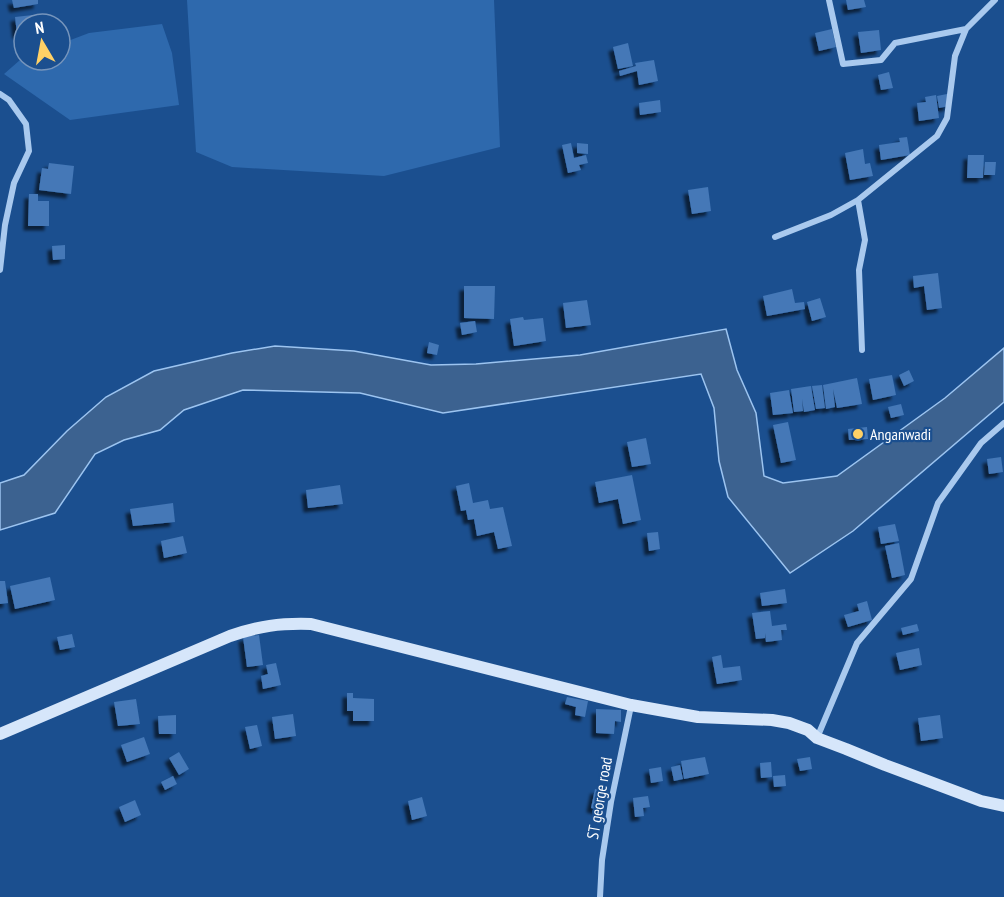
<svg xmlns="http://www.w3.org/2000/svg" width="1004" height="897" font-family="'PT Sans Narrow',sans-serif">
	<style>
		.green { fill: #2e69ad }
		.water { fill: #3c6290; stroke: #9cc4f0; stroke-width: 1.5 }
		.building { fill: #4478b7; filter: url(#shadow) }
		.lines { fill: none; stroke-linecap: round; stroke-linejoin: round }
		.street { stroke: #a9c9ee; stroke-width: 6 }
		.secondary { stroke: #d6e6fa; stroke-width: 12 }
		.poi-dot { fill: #ffd166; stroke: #1b4f8f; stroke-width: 2 }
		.labels { text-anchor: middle; stroke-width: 4.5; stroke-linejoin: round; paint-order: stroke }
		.poi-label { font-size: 16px; fill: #fff; stroke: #1b4f8f; text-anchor: start }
		.street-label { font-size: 16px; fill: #fff; stroke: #1b4f8f }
	</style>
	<defs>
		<filter id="shadow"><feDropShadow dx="-4.5" dy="4.5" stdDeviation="1.5" flood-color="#0009"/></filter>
	</defs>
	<rect width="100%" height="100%" fill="#1b4f8f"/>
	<!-- green -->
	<path class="green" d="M187 0H494L500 147 384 176 232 167 196 152Z
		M162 24 172 53 179 105 70 120 4 74 20 60 24 59V60H60V44L89 33Z"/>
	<!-- water -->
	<path class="water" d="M726 329 737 370 756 413 764 476 783 483 837 476 945 398 1004 348V402L853 531 790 573 728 497 719 461 714 408 701 374 443 413 360 393 243 390 184 410 160 430 124 440 95 454 55 513 0 530V483L24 475 67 431 106 397 154 371 232 353 275 346 354 351 431 365 476 364 580 355Z"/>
	<!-- building -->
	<path class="building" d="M12 0H38V4L14 8Z
		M846 0H864L866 7 848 10Z
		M33 15 35 24H24V34H17L15 17Z
		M832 29 836 47 819 51 815 33Z
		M879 30 881 50 861 53 858 32Z
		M628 43 633 66 618 69 613 47Z
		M654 60 658 81 639 85 637 71 620 76 619 71 636 66 635 63Z
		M889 72 893 88 881 90 878 75Z
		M947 94 949 106 939 108 937 96Z
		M936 95 939 118 919 121 917 103 926 102 925 97Z
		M660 100 661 112 640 115 639 103Z
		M907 137 910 155 881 160 879 145 900 142 899 138Z
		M571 143 574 158 586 155 588 163 579 165 581 170 568 173 562 145Z
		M577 143 588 144V154L577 153Z
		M863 149 865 164 870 163 873 176 850 180 845 153Z
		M968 155H984L983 178H967Z
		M985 162H996L995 175H984Z
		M49 163 74 166 71 194 39 190 42 168 48 169Z
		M708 187 711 211 692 214 688 190Z
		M29 194H38V201H49V226H28Z
		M65 245V259L53 260 52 246Z
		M938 273 942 308 927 310 924 286 914 288 913 276Z
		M464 286H495L494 319 464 318Z
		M792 289 795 303 804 302 805 309 767 316 763 296Z
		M820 298 826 317 812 321 807 302Z
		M587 300 591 325 566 328 563 303Z
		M523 317 524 320 543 318 546 341 514 346 510 319Z
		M475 321 477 332 462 335 460 323Z
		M429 342 439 345 437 355 427 353Z
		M909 370 914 381 904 386 899 375Z
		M892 375 896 395 873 400 869 379Z
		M857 378 862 404 837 408 833 389 835 407 826 409 823 385Z
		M822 385 825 408 816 409 812 386Z
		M811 386 815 410 804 412 802 399 803 411 794 412 791 389Z
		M789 390 793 413 773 415 770 393Z
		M901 404 904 415 891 418 888 407Z
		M788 422 796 460 781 463 773 425Z
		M867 427 868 439 849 440 848 429Z
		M646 438 651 464 632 467 627 442Z
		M1001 457 1003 472 989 474 987 459Z
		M632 475 641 520 623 524 618 499 599 503 595 482Z
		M469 483 473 503 488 500 490 509 503 507 512 546 498 549 494 532 477 536 474 519 468 520 466 510 461 511 456 486Z
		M340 485 343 504 308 508 306 490Z
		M173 503 175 522 133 526 130 509Z
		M895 524 899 541 881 544 878 527Z
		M658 532 660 549 649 551 647 533Z
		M183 536 187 553 164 558 161 541Z
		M899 543 905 575 892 578 885 546Z
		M50 577 55 600 15 609 10 586Z
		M0 581H5L8 603 0 604Z
		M785 589 787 603 762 606 760 593Z
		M867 601 872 620 848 627 844 615 859 611 857 604Z
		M770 611 772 626 786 624 787 630H781L782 640 766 642 765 633V638L756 639 752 613Z
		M917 624 919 631 903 635 901 628Z
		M72 634 75 647 60 650 57 637Z
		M259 635 263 665 247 667 243 637Z
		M919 648 922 665 900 670 896 653Z
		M721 655 723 668 740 666 742 680 717 684 712 657Z
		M276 663 281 685 263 689 261 676 268 674 266 665Z
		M347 693H353V698L374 699V721H353V711H347Z
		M567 697 588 701 585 717 575 715 576 707 565 704Z
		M136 699 140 724 118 726 114 702Z
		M596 709 621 710V722L615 721 614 734 596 733Z
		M293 714 296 736 275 739 272 717Z
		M176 715V734H159L158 716Z
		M940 715 943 738 921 741 918 718Z
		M257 725 262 746 250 749 245 727Z
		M144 737 150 754 127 762 121 745Z
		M179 752 189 769 179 775 169 758Z
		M705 757 709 774 684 779 681 761Z
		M810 757 812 769 800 771 797 759Z
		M771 762 772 777 761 778 760 763Z
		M680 765 683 779 674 781 671 767Z
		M661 767 663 781 651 783 649 769Z
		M785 775 786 786 774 787 773 776Z
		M173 776 177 784 165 790 161 782Z
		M595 789 608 792 604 811 591 808Z
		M648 796 650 807 643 808 644 816 635 817 633 798Z
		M422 797 427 816 412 820 408 801Z
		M135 800 141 815 125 822 119 807Z"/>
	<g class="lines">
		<!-- street -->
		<path class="street" d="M829 0 843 64 881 60 895 43 966 29
			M0 94 9 100 26 124 29 151 14 183 5 225 0 270
			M858 200 865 240 859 270 862 350
			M775 237 831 215 858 200 937 136 947 118 955 56 966 29 995 0
			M817 738 857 643 911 579 938 503 981 443 1004 423
			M600 897 602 860 611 802 631 706"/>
		<!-- secondary -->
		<path class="secondary" d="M0 734 230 636C259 626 280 623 311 624L631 705 698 717 772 720 789 723 808 730 817 738 846 749 885 765 981 801 1004 806"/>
	</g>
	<!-- markers -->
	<circle class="poi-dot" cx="858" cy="434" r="6"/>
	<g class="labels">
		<!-- poi labels -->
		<g class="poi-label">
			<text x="870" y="440">Anganwadi</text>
		</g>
		<!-- street labels -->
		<g class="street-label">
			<text transform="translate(599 798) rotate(-80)" y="6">ST george road</text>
		</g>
	</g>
	<!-- north arrow -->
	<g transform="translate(42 42) rotate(350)"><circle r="28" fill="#1b4f8f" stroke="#7695bc" stroke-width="1.5"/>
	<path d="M0-4.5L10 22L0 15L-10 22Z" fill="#ffd166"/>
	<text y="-9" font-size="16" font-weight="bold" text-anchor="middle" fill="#ffffff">N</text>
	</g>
</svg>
